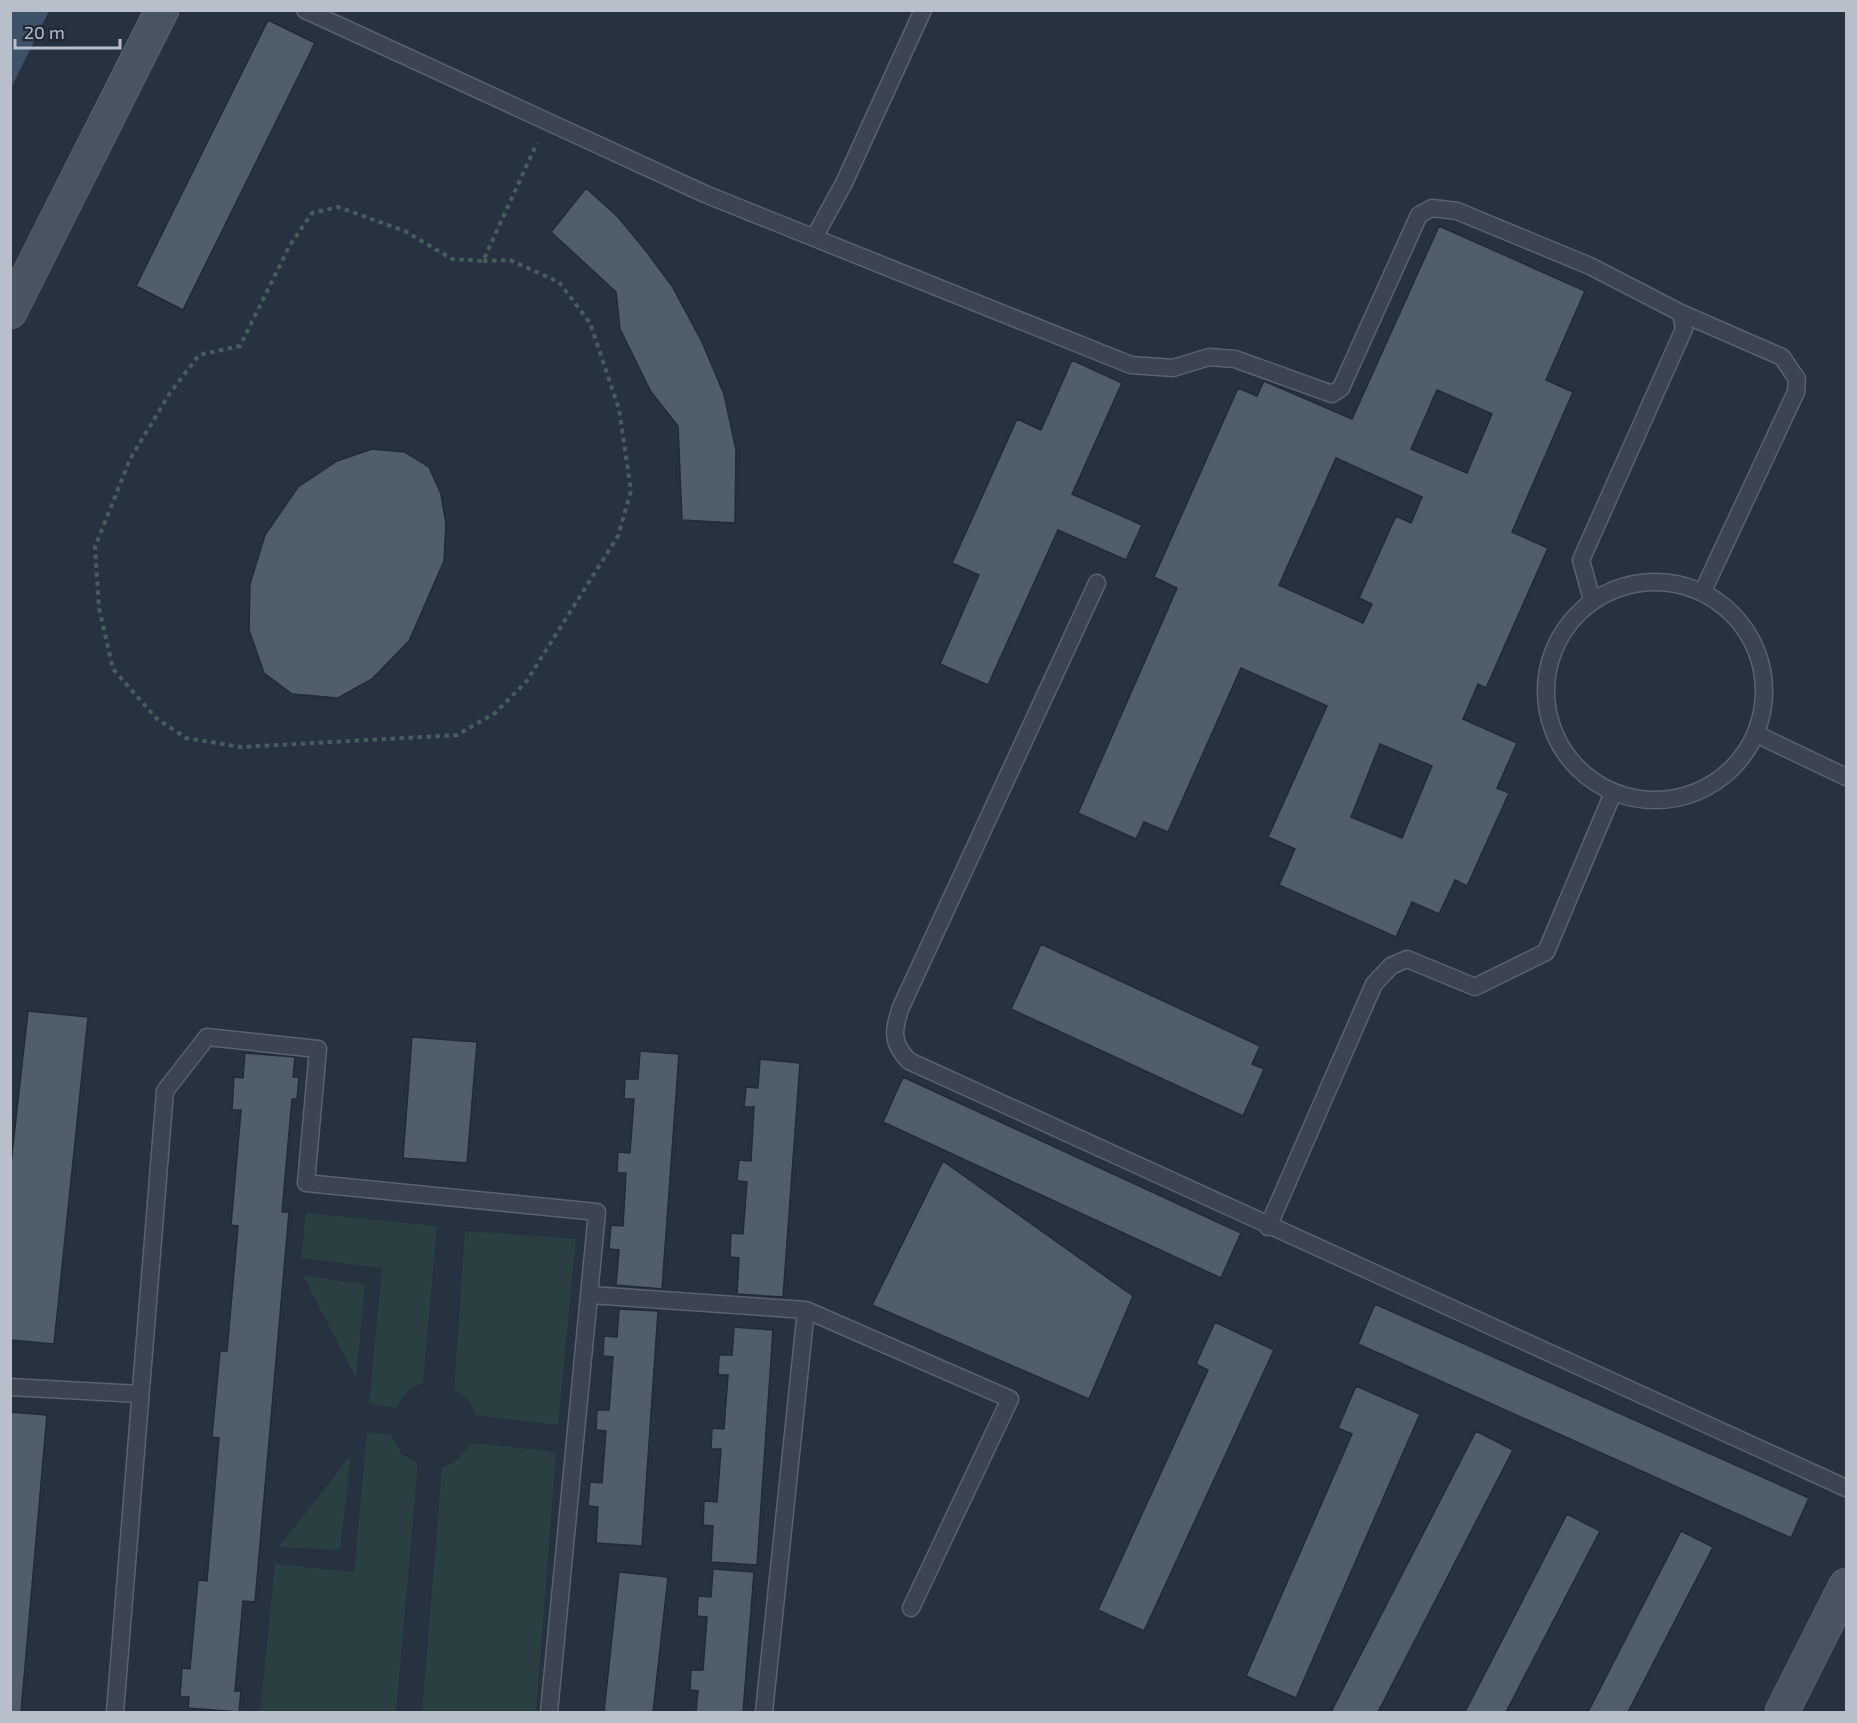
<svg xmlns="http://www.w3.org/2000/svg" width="1857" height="1723" font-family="'Exo 2',sans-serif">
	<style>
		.green { fill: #293f41 }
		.water { fill: #3d5168 }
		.building { fill: #505d6b; stroke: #222b37; stroke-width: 1.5; fill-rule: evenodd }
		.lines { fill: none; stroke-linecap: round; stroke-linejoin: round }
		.lane-casing { stroke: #59626d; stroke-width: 19 }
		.secondary-casing { stroke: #59626d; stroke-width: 35 }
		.path { stroke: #475c5e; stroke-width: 4; stroke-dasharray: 4.5 4.5; stroke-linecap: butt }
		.lane { stroke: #3b4450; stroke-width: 16 }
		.secondary { stroke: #495463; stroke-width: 33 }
	</style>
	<rect width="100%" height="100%" fill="#273240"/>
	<!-- green -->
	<path class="green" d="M306 1213 437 1226 423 1383 410 1389 395 1408 369 1403 382 1268 301 1258Z
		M465 1231 576 1239 558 1425 475 1415C472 1402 466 1397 454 1390Z
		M303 1276 365 1284 356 1378Z
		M367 1432 391 1435 402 1455 418 1463 396 1712H260L275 1564 354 1572Z
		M472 1443 556 1452 536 1712H422L442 1468 455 1462Z
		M351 1455 340 1550 279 1547Z"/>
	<!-- water -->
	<path class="water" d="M11 10 49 11 11 88 10 11Z"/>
	<!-- building -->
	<path class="building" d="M268 20 315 43 183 310 136 286Z
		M586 188 618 217 646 251 672 286 702 342 724 394 736 450 735 523 682 520 678 426 651 392 620 329 616 292 551 232Z
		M1439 226 1585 291 1546 380 1573 392 1512 532 1548 548 1486 688 1478 684 1463 719 1517 743 1497 788 1509 793 1467 886 1455 880 1439 914 1412 902 1396 937 1279 885 1295 849 1268 837 1327 706 1241 668 1168 832 1144 822 1136 839 1078 813 1177 588 1154 577 1238 388 1257 396 1264 381 1352 419ZM1437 390 1492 414 1467 473 1411 449ZM1336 458 1422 497 1411 523 1396 516 1359 598 1372 604 1363 623 1279 585ZM1380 744 1432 766 1402 838 1351 817Z
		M1072 360 1122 383 1072 494 1142 525 1126 560 1058 530 988 685 940 664 979 575 952 563 1017 419 1041 430Z
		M372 449 405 452 429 467 441 494 446 524 444 561 409 641 372 679 338 698 292 694 264 673 249 630 250 584 265 535 298 487 337 461Z
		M1041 944 1260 1046 1252 1064 1264 1069 1243 1116 1011 1009Z
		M28 1011 88 1017 54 1344 10 1340V1172Z
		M412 1037 477 1042 467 1163 403 1158Z
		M640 1051 679 1054 662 1289 616 1285 619 1250 609 1249 611 1225 623 1226 626 1173H617L618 1152 630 1153 634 1099H624L625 1079H638Z
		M245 1053 295 1057 293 1077H299L297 1099H292L282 1212H289L255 1602 243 1601 235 1691H241L239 1712 188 1708 189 1697H180L182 1668 190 1669 198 1580 207 1581 219 1438 212 1437 220 1351H227L238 1226 231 1225 241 1110H232L234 1077 243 1078Z
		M760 1059 800 1063 783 1297 737 1294 739 1258 730 1257 731 1233 743 1234 747 1182 737 1181 739 1160 751 1161 754 1107H744L746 1087 758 1088Z
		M903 1077 1241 1233 1221 1278 883 1122Z
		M943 1161 1133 1296 1089 1399 872 1305Z
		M1375 1304 1809 1498 1791 1538 1358 1344Z
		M619 1309 658 1311 642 1546 596 1543 598 1507 588 1506 590 1482 602 1483 606 1431 596 1430 597 1410H609L613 1357 603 1356 604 1336 617 1337Z
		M1215 1322 1274 1350 1144 1631 1098 1610 1208 1370 1196 1364Z
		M734 1327 773 1330 757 1565 711 1562 713 1526 703 1525 704 1501 717 1502 721 1449H711L712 1428 724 1429 728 1375H718L719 1355H732Z
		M1356 1386 1420 1414 1296 1698 1246 1676 1352 1434 1338 1428Z
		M10 1412 47 1415 21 1712H10Z
		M1476 1431 1513 1450 1378 1712H1331Z
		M1567 1514 1600 1531 1506 1712H1465Z
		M1681 1531 1713 1547 1628 1712H1588Z
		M713 1569 754 1572 743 1712H696L698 1691 690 1690 691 1670H703L707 1617 697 1616 698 1596 711 1597Z
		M619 1572 668 1577 653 1712H604Z"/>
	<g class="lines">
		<defs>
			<path id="lane" d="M305 10 705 194 1131 365 1173 368 1209 357 1235 359 1332 394 1341 388 1419 215 1432 208 1457 211 1590 266 1681 313 1684 329 1581 560 1592 600
				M815 236 844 183 923 10
				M1681 313 1782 357 1797 379 1796 392 1703 591
				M1546 691a109 109 0 1 1 218 0a109 109 0 1 1-218 0Z
				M1097 583 901 1007C893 1030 891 1043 909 1061L1846 1488
				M1756 734 1846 777
				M1268 1227 1374 984 1391 966 1407 959 1475 987 1546 952 1613 793
				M591 1295 806 1310 764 1712
				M806 1310 1010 1399 911 1608
				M10 1387 140 1394
				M115 1712 165 1091 207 1037 318 1049 306 1183 597 1212 549 1712"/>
			<path id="secondary" d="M10 312 162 10
				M1782 1712 1846 1585"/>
		</defs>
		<!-- lane casing -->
		<use href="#lane" class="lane-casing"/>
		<!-- secondary casing -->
		<use href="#secondary" class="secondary-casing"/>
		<!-- path -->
		<path class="path" d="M483 261 510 260 559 282 590 323 619 409 631 491 618 536 526 682 495 713 457 735 241 747 186 738 156 718 113 669 99 608 95 547 130 459 170 393 199 355 240 346 290 245 312 213 338 207 405 231 452 259 483 261 537 143"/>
		<!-- lane -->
		<use href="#lane" class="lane"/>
		<!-- secondary -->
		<use href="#secondary" class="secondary"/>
	</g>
	<!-- border -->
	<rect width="1857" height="1723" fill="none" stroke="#b8bfca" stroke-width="24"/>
	<!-- scale -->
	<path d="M15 39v9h105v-9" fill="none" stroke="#b8bfca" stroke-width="3"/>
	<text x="24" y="39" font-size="18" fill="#b8bfca" stroke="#202935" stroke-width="4.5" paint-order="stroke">20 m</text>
</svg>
